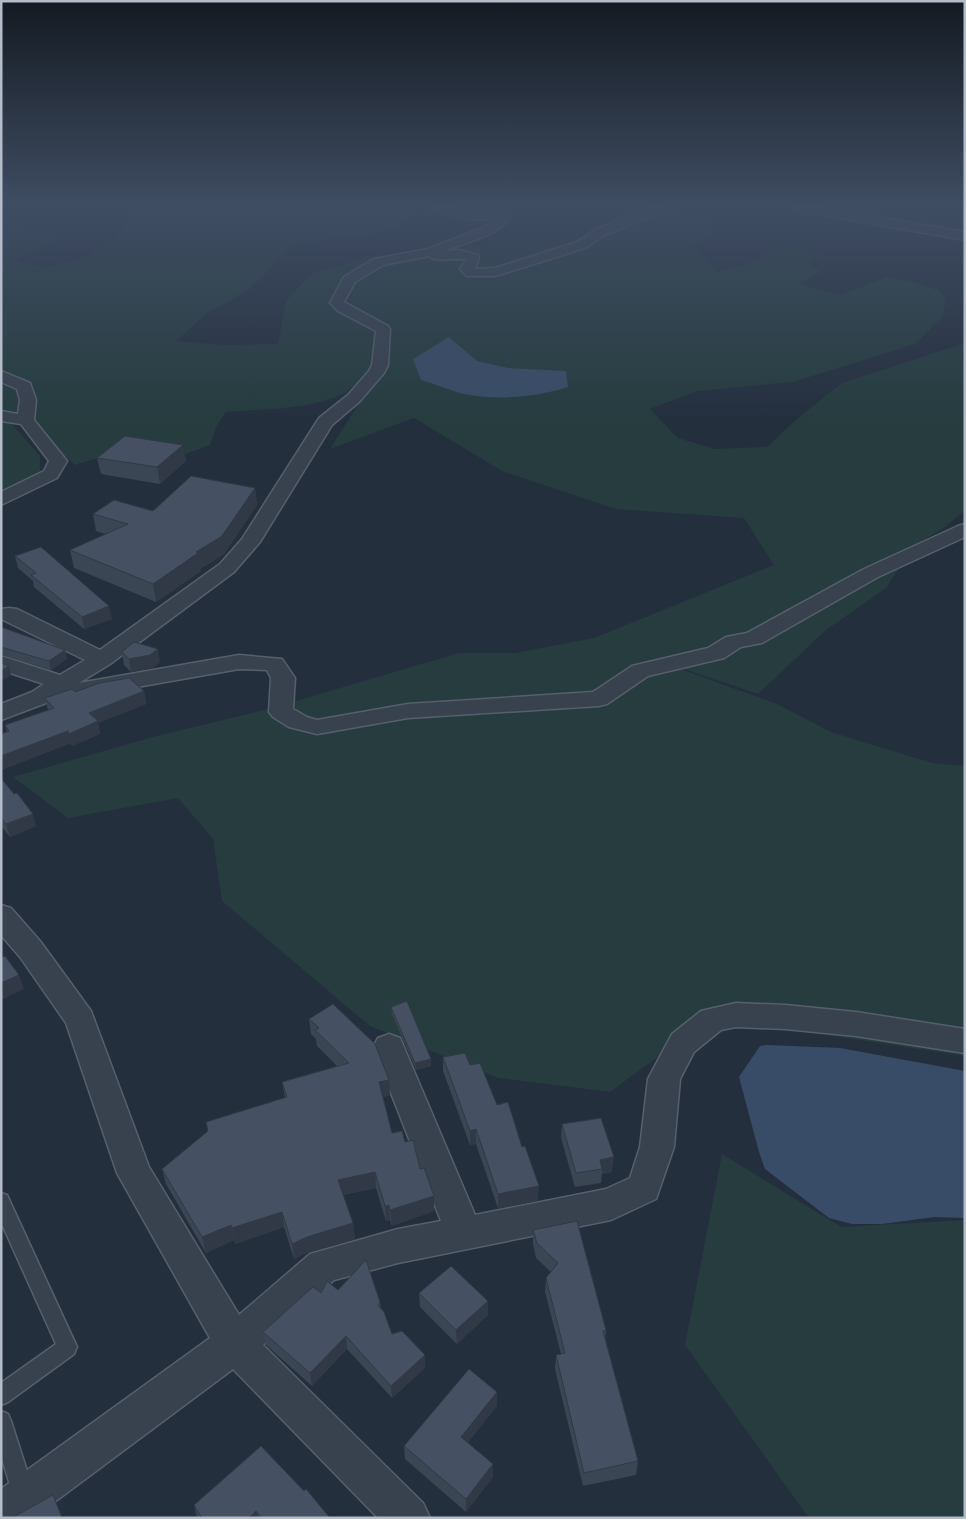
<svg xmlns="http://www.w3.org/2000/svg" width="966" height="1519" font-family="'Noto Sans',sans-serif">
	<style>
		.green { fill: #263c3f }
		.water { fill: #394c67 }
		.lines { fill: none; stroke-linecap: round; stroke-linejoin: round }
		.lane-casing { stroke: #565f6c; stroke-width: 3 }
		.street-casing { stroke: #565f6c; stroke-width: 3 }
		.lane { fill: #38414e; fill-rule: evenodd }
		.street { fill: #38414e; fill-rule: evenodd }
		.wall { fill: #3b4654 }
		.shaded-wall { fill: #303945 }
		.building { fill: #455162; stroke: #303945 }
	</style>
	<rect width="100%" height="100%" fill="#242f3e"/>
	<!-- green -->
	<path class="green" d="M132 207H245L249 209 266 207H396L412 210 400 227 359 236 293 244 247 291 207 313 176 341 225 345 278 344 286 301 311 274 369 257 424 256 515 239 560 249 633 225 653 211 706 217 714 232 693 245 717 272 763 259 773 250 800 249 818 253 808 262 820 272 798 284 841 295 887 277 913 282 940 291 946 300 942 317 915 344 793 382 697 391 650 409 678 438 715 449 767 447 799 417 842 383 965 343V510L946 526 914 546 886 588 826 630 758 694 633 652 777 704 831 732 932 763 965 766V1056L801 1031 719 1012 610 1092 498 1078 370 1026 222 901 213 839 178 798 68 818 13 777 153 737 272 708 459 653H515L594 638 774 565 744 518 616 509 502 471 414 418 330 449 357 406 385 368 373 366C365 374 357 384 348 390 321 410 259 409 226 412L216 427 210 445 185 454 137 446 75 465 36 430 31 383 1 371V231L10 228 61 237 16 260 47 268 87 256 118 237Z
		M1 383 16 385 21 415 12 424 40 456V475L1 496Z
		M722 1154 841 1227 965 1220V1518H809L685 1345Z"/>
	<!-- water -->
	<path class="water" d="M449 337 477 361 508 368 566 371 568 387C537 397 501 400 469 395 453 392 436 384 421 380L413 359Z
		M766 1045 840 1048 965 1071V1218L934 1217 882 1224H852L829 1218 765 1169 759 1152 739 1077 760 1046Z"/>
	<g class="lines">
		<defs>
			<path id="lane" d="M1 1193 7 1195 77 1347 74 1354 8 1402 1 1405V1383L56 1344 1 1222Z
				M1 1411 8 1414 11 1421 34 1493 31 1501 23 1504 15 1501 1 1456Z"/>
			<path id="street" d="M431 207H449L466 211 508 214 510 217C503 234 461 244 444 251L459 250 478 255 479 258 475 269 495 268 577 242 595 230 640 211 645 207H658L648 217 603 236 585 248 496 276H467L460 269 466 260C455 256 437 264 429 256L383 265 355 282 344 302 388 326 390 329 388 365 384 373 360 401 332 425 260 542 234 572 110 664 79 683 239 655 282 659 295 678 293 709 307 717 317 720 408 704 593 692 632 666 708 648 726 637 747 633 864 569 958 526 965 524V537L878 577 762 643 741 647 724 658 648 676 607 704 599 706 408 718 317 734 289 727 273 717 269 712 271 678 267 670 239 669 46 703 1 720V704L32 692 44 684 1 670V656L60 675 85 660 1 619V609L9 608 17 609 100 650 220 564 242 539 319 418 348 395 369 371 372 365 376 331 338 311 330 303 344 277 374 259 428 249 482 228 495 220 466 219 433 209Z
				M794 207H818L965 232V240L800 211Z
				M1 371 30 383 36 400 34 420 67 461 57 478 1 505V492L44 471 49 461 21 424 1 421V411L18 414 20 400 17 389 1 382Z
				M1 905 11 908 40 941 91 1011 149 1167 239 1315 310 1254 398 1229 441 1221 373 1047 378 1038 389 1034 400 1038 475 1215 606 1189 630 1178 640 1147 648 1079 672 1034 701 1011 736 1003 785 1005 856 1012 965 1029V1053L856 1036 785 1029 736 1027 721 1030 694 1052 680 1079 674 1147 656 1199 611 1220 398 1263 334 1280 263 1345 423 1503 430 1518H378L233 1369 33 1518H1V1489L210 1338 117 1173 66 1023 20 957 1 935Z"/>
		</defs>
		<!-- lane casing -->
		<use href="#lane" class="lane-casing"/>
		<!-- street casing -->
		<use href="#street" class="street-casing"/>
		<!-- lane -->
		<use href="#lane" class="lane"/>
		<!-- street -->
		<use href="#street" class="street"/>
	</g>
	<!-- wall -->
	<path class="wall" d="M97 458 186 461 160 484 101 474Z
		M255 488 257 505 224 554 200 569 201 571 156 602 74 568 70 550 106 534 96 531 93 514 153 511Z
		M15 556 112 619 84 629 34 587 33 581 18 568Z
		M1 627 65 650 67 659 51 670 1 655Z
		M122 652 160 662 153 668 131 672 124 665Z
		M144 691 146 704 98 723 100 734 72 746 71 743 1 770V734L7 732 5 725 48 710 45 698 75 692Z
		M1 778 36 826 10 837 1 826Z
		M391 1007 431 1066 416 1070 392 1014Z
		M309 1019 390 1095 383 1097 392 1133 405 1142 420 1169 434 1196V1211L392 1226 390 1220 386 1221 376 1188 343 1195 353 1223 355 1239 309 1252 294 1259 284 1227 235 1244 234 1240 206 1253 166 1184 162 1169 208 1131 206 1122 285 1098 282 1082 337 1066 317 1046 316 1039 311 1034Z
		M443 1057 470 1065 497 1105 522 1147 538 1201 498 1208 476 1144 470 1145 443 1071Z
		M562 1124 612 1172 602 1174 601 1183 575 1187 561 1138Z
		M533 1230 606 1330 605 1340 638 1461 636 1475 583 1486 555 1369 556 1355 561 1354 545 1292 546 1278 551 1272 536 1258 533 1244Z
		M338 1290 380 1302 381 1309 392 1334 425 1355V1368L392 1398 347 1349 312 1386 266 1345 263 1332 321 1293Z
		M419 1293 488 1301V1315L457 1344 420 1307Z
		M497 1406 468 1442 493 1477 466 1512 405 1459 404 1446Z
		M194 1505 330 1518H197Z"/>
	<!-- shaded-wall -->
	<path class="shaded-wall" d="M183 445 186 461 160 484 157 467Z
		M255 488 257 505 224 554 200 569 201 571 156 602 153 584 196 552Z
		M109 606 112 619 84 629 82 617Z
		M158 649 160 662 153 668 131 672 129 659Z
		M65 650 67 659 51 670 49 661Z
		M9 666 11 675 1 681V671Z
		M144 691 146 704 98 723 100 734 72 746 69 734 89 713Z
		M68 731 71 743 1 770V756Z
		M33 814 36 826 10 837 6 824Z
		M19 975 24 989 1 1000V983Z
		M431 1059V1066L416 1070 415 1063Z
		M389 1080 390 1095 381 1098 379 1082Z
		M476 1129V1144L470 1145V1131Z
		M614 1157 612 1172 602 1174V1169L600 1160Z
		M375 1172 376 1188 340 1195 338 1180Z
		M539 1186 538 1201 498 1208V1194Z
		M434 1196V1211L392 1226 390 1210Z
		M389 1205 390 1220 386 1221 385 1206Z
		M282 1212 284 1227 235 1244 232 1228Z
		M353 1223 355 1239 309 1252 294 1259 292 1244 307 1237Z
		M231 1225 234 1240 206 1253 202 1237Z
		M488 1301V1315L457 1344 456 1330Z
		M346 1336 347 1349 312 1386 310 1373Z
		M425 1355V1368L392 1398 391 1386Z
		M497 1392V1406L462 1450 461 1437Z
		M493 1464V1477L466 1512V1499Z
		M53 1495 59 1508 63 1518H62Z
		M256 1511 258 1518H249Z"/>
	<!-- building -->
	<path class="building" d="M125 436 183 445 157 467 97 458Z
		M191 476 255 488 222 536 196 552 198 553 153 584 70 550 128 524 93 514 114 500 153 511Z
		M41 547 109 606 82 617 31 575 36 573 15 556Z
		M1 627 65 650 49 661 1 647Z
		M134 642 158 649 150 655 129 659 122 652Z
		M1 663 9 666 1 671Z
		M129 678 144 691 89 713 98 721 69 734 68 731 1 756V734L9 731 5 725 54 708 45 698 72 689 75 692 100 683Z
		M1 778 14 794 17 793 33 814 6 824 1 818Z
		M5 956 19 975 1 983V958Z
		M407 1001 431 1059 415 1063 391 1007Z
		M333 1004 375 1044 389 1080 379 1082 392 1133 402 1131 405 1142 413 1140 420 1169 424 1168 434 1196 390 1210 389 1205 385 1206 375 1172 338 1180 353 1223 307 1237 292 1244 282 1212 232 1228 231 1225 202 1237 162 1169 208 1131 206 1122 287 1097 282 1082 349 1063 315 1030 319 1028 309 1019Z
		M465 1053 470 1065 480 1063 497 1105 508 1102 522 1147 525 1146 539 1186 498 1194 476 1129 470 1131 443 1057Z
		M601 1118 614 1157 600 1160 602 1169 576 1173 562 1124Z
		M577 1221 606 1330 603 1331 638 1461 584 1473 556 1355 565 1353 546 1278 558 1263 537 1243 533 1230Z
		M366 1260 380 1302 378 1305 384 1312 392 1334 402 1331 425 1355 391 1386 346 1336 310 1373 263 1332 313 1287 321 1293 327 1281 338 1290Z
		M451 1266 488 1301 456 1330 419 1293Z
		M469 1369 497 1392 461 1437 493 1464 466 1499 404 1446Z
		M261 1446 304 1491 306 1489 330 1518H262L256 1511 249 1518H202L194 1505Z
		M53 1495 62 1518H12Z"/>
	<!-- sky -->
	<linearGradient id="sky" x2="0" y2="1"><stop stop-color="#141a22"/><stop offset="0.49" stop-color="#3f4d63"/><stop offset="1" stop-color="#3f4d63" stop-opacity="0"/></linearGradient>
	<rect width="966" height="419" fill="url(#sky)"/>
	<!-- border -->
	<rect width="966" height="1519" fill="none" stroke="#b4bcc9" stroke-width="5"/>
</svg>
